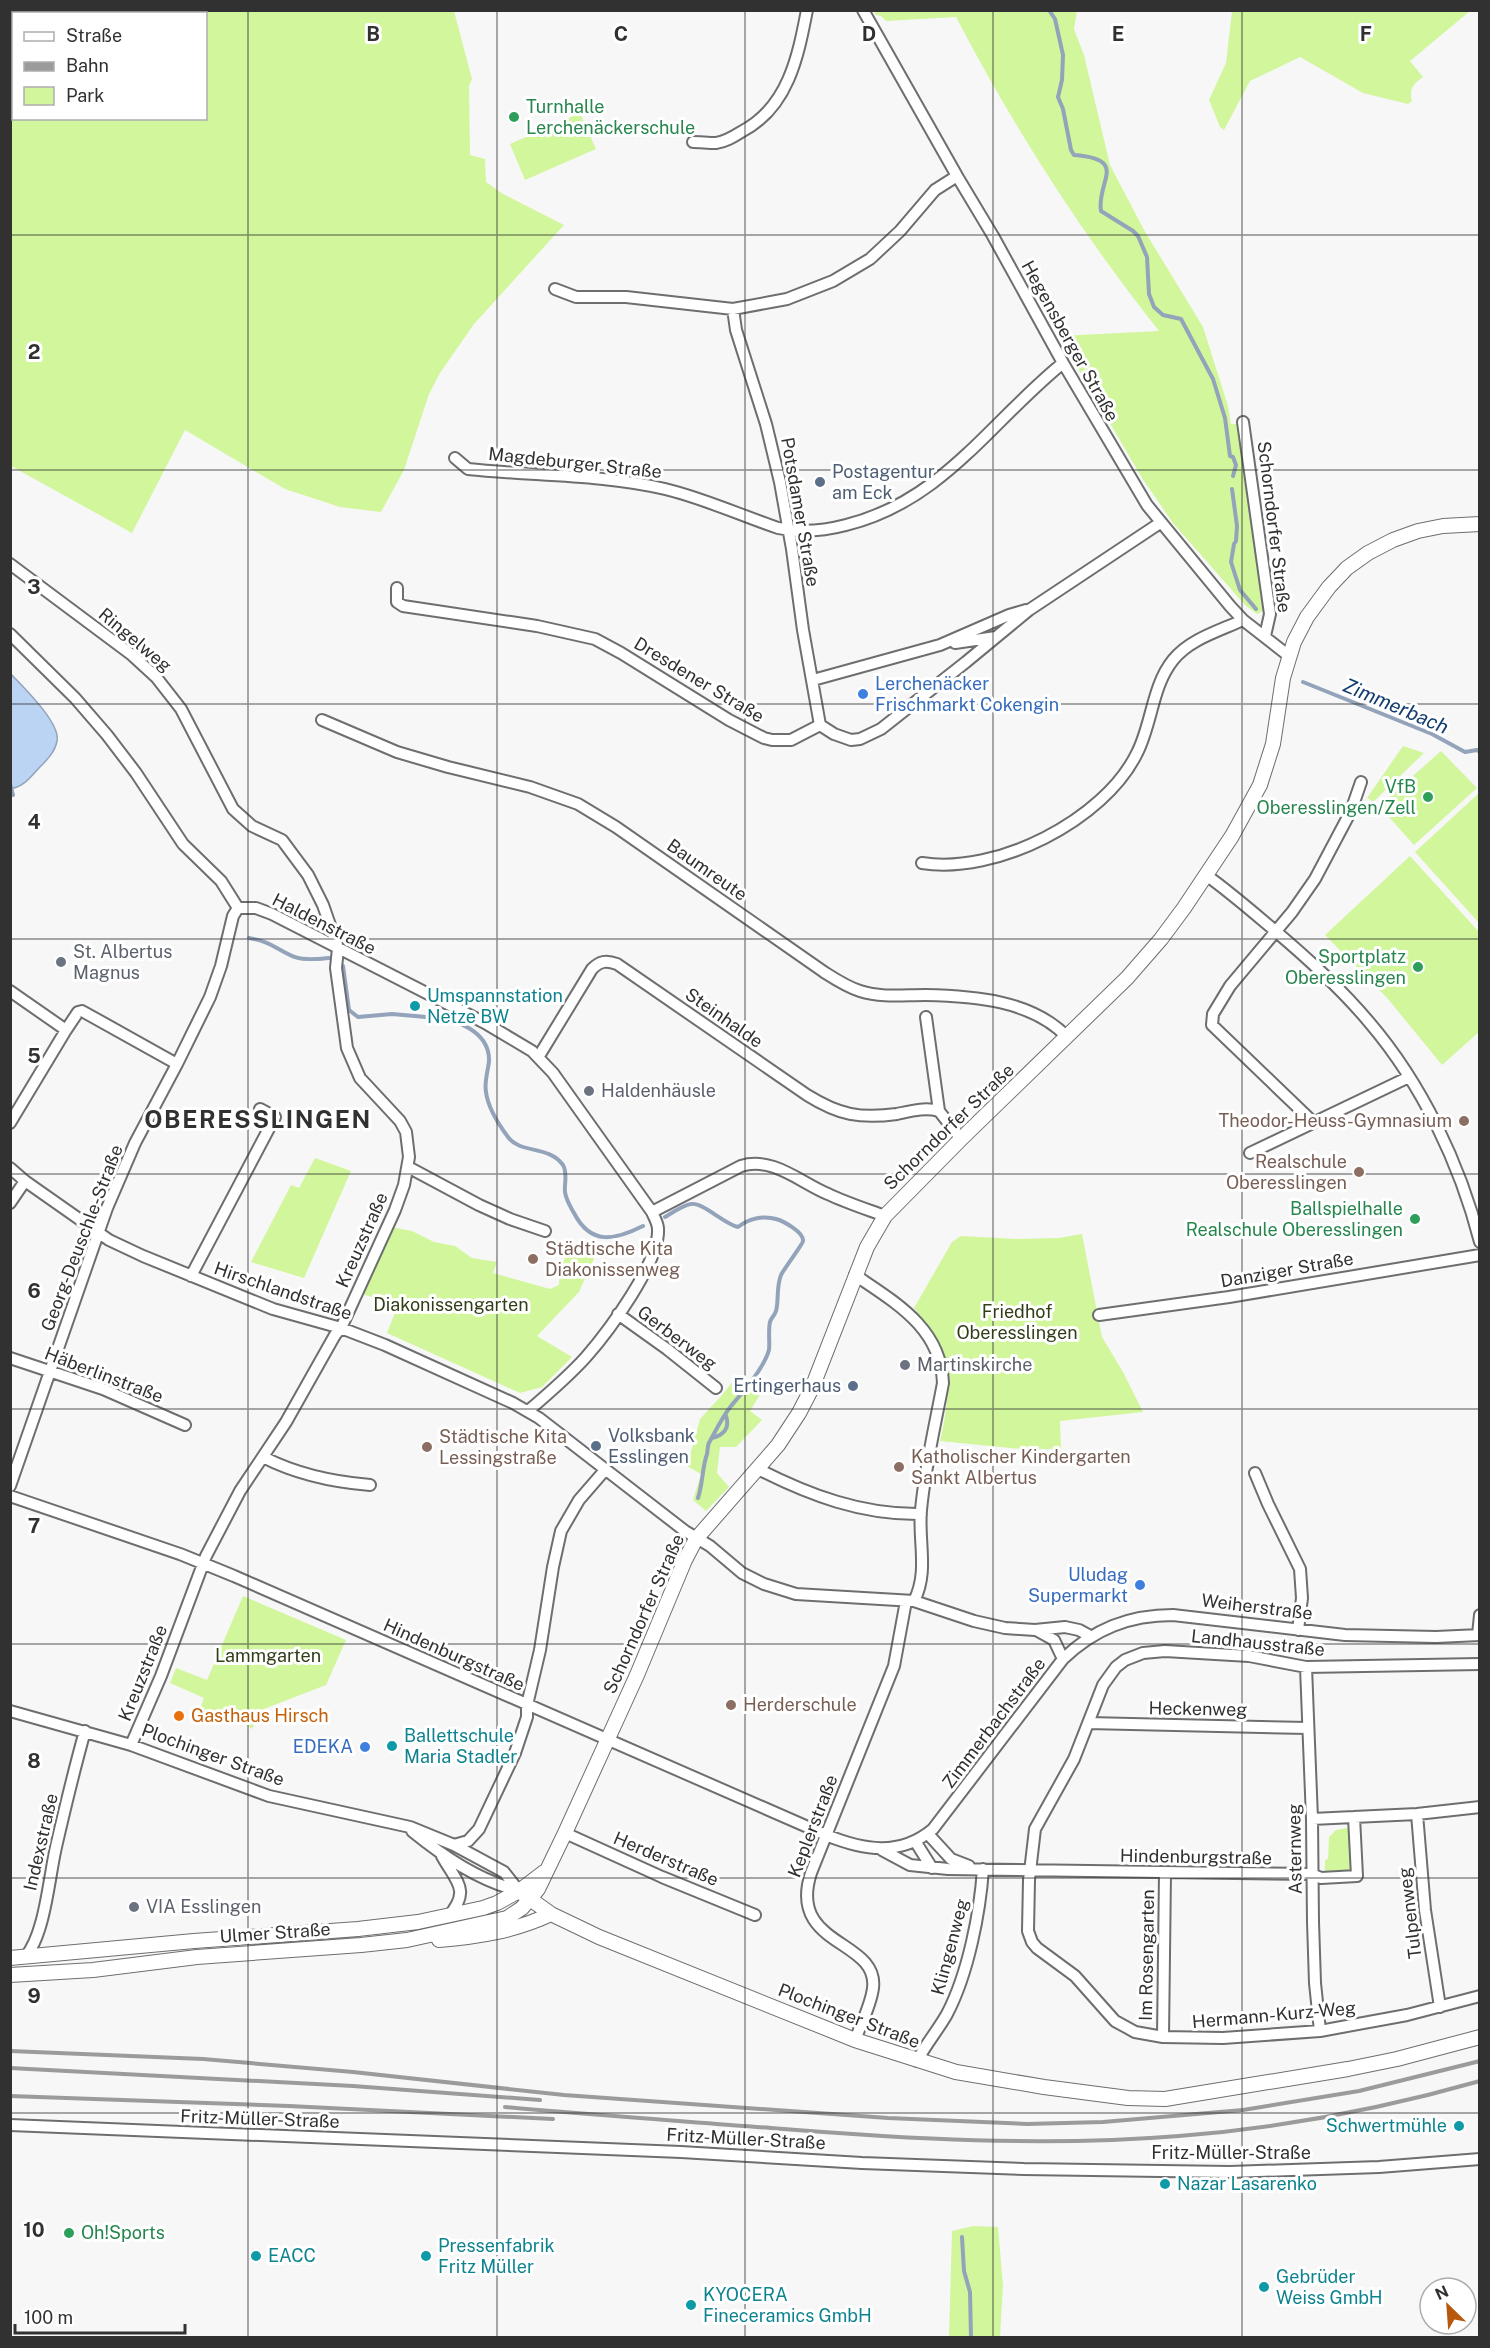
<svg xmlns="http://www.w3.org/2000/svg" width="1490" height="2348" font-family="'Public Sans',sans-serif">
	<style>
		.green { fill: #d2f69c; fill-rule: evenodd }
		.water { fill: #bbd4f4; stroke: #92a3ba; stroke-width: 1.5 }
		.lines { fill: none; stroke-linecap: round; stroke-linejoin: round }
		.stream { stroke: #92a3ba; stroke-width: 4 }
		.minor-casing { stroke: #6d6e6f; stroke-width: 14 }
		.major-casing { stroke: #6d6e6f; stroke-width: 16 }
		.minor { stroke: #fff; stroke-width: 10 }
		.major { stroke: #fff; stroke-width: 14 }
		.rail { stroke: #9b9b9b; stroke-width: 4 }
		.grid { fill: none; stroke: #313131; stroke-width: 1.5; stroke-opacity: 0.55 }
		.leisure-dot { fill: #2e9e5b; stroke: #fff; stroke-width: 2 }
		.service-dot { fill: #5c6f8a; stroke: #fff; stroke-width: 2 }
		.shop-dot { fill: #3f7fe0; stroke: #fff; stroke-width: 2 }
		.worship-dot { fill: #6b7280; stroke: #fff; stroke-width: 2 }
		.culture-dot { fill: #0f9aa8; stroke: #fff; stroke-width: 2 }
		.education-dot { fill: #8d6e63; stroke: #fff; stroke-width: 2 }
		.food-dot { fill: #e8710a; stroke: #fff; stroke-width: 2 }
		.labels { text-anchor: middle; stroke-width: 6; stroke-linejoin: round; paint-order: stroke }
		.leisure-label { font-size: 18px; fill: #27864d; stroke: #fff; text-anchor: end }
		.street-label { font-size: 18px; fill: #313131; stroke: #fff }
		.service-label { font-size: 18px; fill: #4e5e75; stroke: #fff; text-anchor: start }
		.shop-label { font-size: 18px; fill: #366cbe; stroke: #fff; text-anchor: end }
		.worship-label { font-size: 18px; fill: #5b616d; stroke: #fff; text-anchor: start }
		.culture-label { font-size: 18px; fill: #0d838f; stroke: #fff; text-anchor: start }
		.education-label { font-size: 18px; fill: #785e54; stroke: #fff; text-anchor: start }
		.park-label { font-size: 18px; fill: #313f18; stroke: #fff }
		.food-label { font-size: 18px; fill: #c56008; stroke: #fff; text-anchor: start }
		.water-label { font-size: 20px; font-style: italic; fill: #123d6e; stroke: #fff }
		.district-label { font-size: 24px; font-weight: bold; letter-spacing: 1.5px; fill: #313131; stroke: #fff }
		.grid-label { font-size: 20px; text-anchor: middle; font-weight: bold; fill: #313131; stroke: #fff; stroke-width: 6; stroke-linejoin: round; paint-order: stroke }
	</style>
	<rect width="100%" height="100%" fill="#f7f7f8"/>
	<!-- green -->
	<path class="green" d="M10 11H454L472 79 469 86 470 155 485 159 486 182 503 194 564 225 474 324 440 373 429 394 404 470 381 512 340 507 285 489 185 430 132 533 11 466ZM14 14H206V118H14Z
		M874 11H1077L1074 29 1084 55 1110 165 1144 230 1203 327 1228 406 1231 424H1240L1266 609 1257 614 1245 605 1173 523 1142 478 1059 336 1159 331C1081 233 1014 128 956 17L886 21 881 16 876 15Z
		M1232 11V10L1470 11 1410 61 1423 77C1413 84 1409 89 1412 101L1408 104 1363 93 1300 57 1250 81 1224 130 1220 127 1209 100 1226 63Z
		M580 113 596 149 525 180 510 144Z
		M1403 746 1424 753 1373 802 1367 798Z
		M1441 751 1477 788 1414 845 1379 806Z
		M1479 793V923L1415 852Z
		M1410 856 1479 932V1032L1442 1065 1388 999 1325 935Z
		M315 1158 351 1171 304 1278 251 1262 291 1185 299 1188Z
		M391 1227 412 1231 434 1242 455 1246 472 1258 497 1262 493 1273 550 1289 559 1285 560 1267 574 1243 590 1249 596 1254 579 1292 537 1336 572 1357 542 1387 520 1393 387 1333 398 1305 362 1294Z
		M1082 1234 1102 1337 1123 1372 1143 1412 1060 1421 1061 1449H1021L940 1441C953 1385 952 1354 914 1308L952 1242 961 1236 1017 1239 1059 1238Z
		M736 1377 761 1393 750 1411 762 1420 736 1447H720L717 1473 729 1487 706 1511 693 1500 701 1474 687 1466 700 1419 723 1394Z
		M243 1596 346 1640 326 1685 264 1709 252 1729 244 1723 241 1725 200 1708 204 1698 170 1683 176 1668 207 1680Z
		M1351 1827 1352 1872 1325 1875V1860L1328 1859 1329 1837 1336 1830Z
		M973 2226 998 2227 1003 2286 1000 2337H949L952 2231Z"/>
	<!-- water -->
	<path class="water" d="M11 674C22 686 61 723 57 741 55 752 47 760 39 768 30 778 24 786 11 789Z"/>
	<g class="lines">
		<!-- stream -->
		<path class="stream" d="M1049 10 1055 19 1063 55 1062 80 1058 97 1063 109 1071 150 1074 155C1130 159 1096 182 1101 211L1133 231 1138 236 1147 257 1149 294 1154 307 1163 315 1181 319 1213 379 1225 418 1230 456 1233 457 1236 465 1233 476
			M1232 489 1237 526 1236 541 1234 544 1231 562 1240 590 1256 609
			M1303 682 1432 734 1465 752 1477 750 1480 752
			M10 784 13 795
			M249 938C270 942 272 946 290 955 301 961 317 959 329 958
			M343 966 349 1010 358 1017 392 1014 426 1017 435 1013C457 1022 490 1031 489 1061 488 1071 484 1082 486 1092 488 1108 499 1125 508 1137 520 1154 549 1145 563 1165 568 1173 564 1184 565 1192 566 1200 570 1206 574 1213 591 1246 615 1240 643 1226
			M665 1217C672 1213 683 1205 691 1204 703 1202 724 1224 738 1227 748 1219 763 1215 776 1219 783 1221 804 1232 803 1241 803 1244 785 1267 781 1275 776 1287 779 1301 776 1311 775 1315 771 1318 770 1322 768 1331 770 1341 769 1350 764 1368 743 1392 731 1406 723 1416 716 1430 710 1441 707 1445 708 1450 707 1454 702 1468 703 1483 698 1498
			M712 1438C724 1435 730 1428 726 1416
			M962 2237 964 2271 970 2292 971 2338"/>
		<defs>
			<path id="minor" d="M863 10 957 176 993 236 1063 363 1147 505 1230 606 1243 620 1289 656
				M693 142C700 142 708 143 716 143 725 142 733 137 741 132 788 108 798 57 807 10
				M555 289 576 297H626L733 309 787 299 833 281 870 259 900 231 935 190 957 176
				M733 309 736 330 766 424 780 482 792 549 803 630 820 725
				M1243 422 1270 614 1265 636
				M455 458 468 469C533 476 600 474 665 489 703 498 740 515 778 528 801 533 823 531 846 525 943 501 990 422 1063 363
				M10 564 132 655 156 677 181 709 233 809 252 826 282 840 308 875 323 905 338 948 336 968 347 1048 360 1078 400 1121 406 1132 409 1157 404 1185 395 1210 341 1328 335 1335 286 1422 240 1491 206 1556 161 1676 131 1745
				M397 588V602L403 606 537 626 595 639 621 653 729 720 764 738 772 740H791L820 725
				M10 634 75 698 107 735 136 773 183 844 221 881 238 908
				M955 643 996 637
				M813 680 940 645 1009 615 1026 610
				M322 720 397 752 448 767 530 787 578 804 616 827 824 972C835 979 847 987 860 991 882 998 903 995 925 995 973 996 1032 1000 1067 1037
				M820 725 834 734 851 740 860 739 881 729 966 662 1029 610 1160 523
				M922 863C995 875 1104 821 1137 753 1152 724 1152 686 1173 660 1190 639 1219 631 1243 620
				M1206 875C1227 890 1247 907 1267 924 1303 954 1339 986 1369 1022 1422 1084 1460 1164 1480 1242
				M238 908H256L272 914 485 1023 532 1051 553 1073 652 1212C654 1217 658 1223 658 1229 660 1262 608 1332 586 1357 568 1377 548 1394 528 1411
				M10 991 66 1030 78 1012 82 1011 177 1064
				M926 1017 939 1111 961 1139
				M539 1056 592 969C600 961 606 960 617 964L807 1095C839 1115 860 1119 897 1114 911 1111 925 1107 939 1111
				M1313 1122 1212 1025 1213 1014 1230 986 1292 912 1315 879 1351 811 1361 782
				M10 1123 66 1030
				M1250 1153 1409 1077
				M408 1167 479 1205 510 1219 545 1231
				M10 1168 25 1181 109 1240 143 1256 273 1309 341 1328 385 1345 513 1403 539 1418 685 1531 710 1546 742 1573 764 1584 796 1594 914 1601 974 1621 1005 1628 1035 1630 1065 1627 1079 1630 1090 1636
				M10 1203 25 1181
				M652 1212 741 1166C773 1156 801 1183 828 1194 847 1203 866 1209 885 1216
				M855 1275C896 1303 941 1328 943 1383 935 1426 925 1467 921 1510 918 1541 929 1572 914 1601
				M191 1276 275 1117 260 1109
				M618 1314 667 1349 716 1388
				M1099 1315 1229 1297 1480 1255
				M10 1358 103 1389 185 1425
				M263 1457C296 1474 333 1482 370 1485
				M758 1469C809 1495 862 1515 921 1514
				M1255 1473 1268 1504 1300 1569 1302 1598 1298 1630
				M10 1486 107 1208 135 1143 177 1064 210 997 221 966 233 916 238 908
				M10 1496 180 1554 234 1576 826 1835C863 1850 900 1857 933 1829L1063 1659C1094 1629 1129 1615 1173 1615L1345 1635 1436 1637 1480 1635
				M1036 1630 1054 1640 1063 1659
				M1478 1635 1480 1615
				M1480 1664 1306 1667 1249 1656 1165 1651 1143 1653 1125 1660 1116 1667 1103 1685 1074 1759 1035 1829 1029 1880 1028 1931 1032 1942 1037 1948 1075 1976 1115 2021 1135 2032 1163 2037 1223 2038 1320 2031 1407 2015 1480 1996
				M1306 1667 1312 1819 1313 1922 1315 1983 1320 2031
				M10 1711 131 1745 269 1796 410 1827 454 1845 504 1872 519 1891
				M1088 1723 1308 1728
				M1417 1814 1425 1910 1440 2007
				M1312 1819 1417 1814 1480 1807
				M412 1831C444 1857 478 1880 519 1891
				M565 1833 662 1877 755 1915
				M928 1834 951 1859 969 1866
				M915 1841 932 1868
				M454 1845 468 1841 479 1829 515 1753 527 1717V1705L540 1650 553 1567 561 1531 579 1500 605 1470
				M882 1850 910 1865 948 1869 1311 1874 1321 1878 1357 1876 1354 1817
				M442 1856C457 1883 471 1890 448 1917
				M25 1957C45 1935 49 1877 56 1847 65 1808 74 1770 85 1731
				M1163 2037 1165 1873
				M855 2040C861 2024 871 2005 873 1988 879 1939 787 1947 811 1873L894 1666 906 1601
				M917 2061C926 2044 938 2030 947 2014 968 1974 980 1913 983 1869
				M10 2125 681 2152 862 2163 1024 2169 1230 2172 1379 2167 1480 2159"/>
			<path id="major" d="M519 1891 551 1914 599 1937 855 2040 956 2072 1044 2087 1128 2098 1165 2099 1348 2069 1397 2059 1480 2037
				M439 1940C478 1937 515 1931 551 1914
				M10 1958 194 1941 358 1929 418 1922 483 1908 497 1903 519 1891 544 1872
				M10 1975 93 1970 197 1957 361 1945 407 1940 507 1918 522 1908 538 1889 565 1833 637 1675 685 1560 696 1539 778 1445 799 1413 812 1388 867 1247 885 1216 961 1139 1127 978 1161 939 1184 908 1232 836 1260 785 1273 744 1283 678 1294 642 1307 617 1329 587 1347 568 1368 553 1393 540 1418 531 1443 526 1480 524"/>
		</defs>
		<!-- minor casing -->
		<use href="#minor" class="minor-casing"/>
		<!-- major casing -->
		<use href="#major" class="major-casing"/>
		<!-- minor -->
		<use href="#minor" class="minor"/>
		<!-- major -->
		<use href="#major" class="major"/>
		<!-- rail -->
		<path class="rail" d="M10 2051 203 2059 353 2072 564 2095 888 2118 1027 2124 1103 2122 1243 2110 1359 2091 1480 2061
			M10 2068 353 2086 540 2100
			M10 2096 289 2106 553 2119
			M505 2107C594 2115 682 2121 771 2128 907 2139 1043 2147 1179 2136 1280 2128 1382 2109 1480 2081"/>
	</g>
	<!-- grid -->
	<path class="grid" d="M248 10V2338M497 10V2338M745 10V2338M993 10V2338M1242 10V2338M10 235H1480M10 470H1480M10 704H1480M10 939H1480M10 1174H1480M10 1409H1480M10 1644H1480M10 1878H1480M10 2113H1480"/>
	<!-- markers -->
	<g class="leisure-dot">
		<circle cx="514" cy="117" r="6"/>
		<circle cx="1428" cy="797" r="6"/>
		<circle cx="1418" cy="967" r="6"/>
		<circle cx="1415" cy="1219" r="6"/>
		<circle cx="69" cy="2233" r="6"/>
	</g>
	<g class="service-dot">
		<circle cx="820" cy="482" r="6"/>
		<circle cx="853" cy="1386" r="6"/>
		<circle cx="596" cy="1446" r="6"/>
	</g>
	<g class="shop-dot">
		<circle cx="863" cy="694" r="6"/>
		<circle cx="1140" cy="1585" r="6"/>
		<circle cx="365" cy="1747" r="6"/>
	</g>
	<g class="worship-dot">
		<circle cx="61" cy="962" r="6"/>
		<circle cx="589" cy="1091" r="6"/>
		<circle cx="905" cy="1365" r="6"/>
		<circle cx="134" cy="1907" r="6"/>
	</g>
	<g class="culture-dot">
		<circle cx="415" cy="1006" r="6"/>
		<circle cx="392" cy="1746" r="6"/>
		<circle cx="1459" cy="2126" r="6"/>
		<circle cx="1165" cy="2184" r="6"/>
		<circle cx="256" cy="2256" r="6"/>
		<circle cx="426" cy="2256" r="6"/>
		<circle cx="1264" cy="2287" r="6"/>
		<circle cx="691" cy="2305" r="6"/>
	</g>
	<g class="education-dot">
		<circle cx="1464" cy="1121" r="6"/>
		<circle cx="1359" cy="1172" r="6"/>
		<circle cx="533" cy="1259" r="6"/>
		<circle cx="427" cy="1447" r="6"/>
		<circle cx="899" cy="1467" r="6"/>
		<circle cx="731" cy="1705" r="6"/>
	</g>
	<circle class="food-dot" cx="179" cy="1716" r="6"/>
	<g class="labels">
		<!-- leisure labels -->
		<g class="leisure-label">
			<text x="526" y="113" text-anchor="start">Turnhalle<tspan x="526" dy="21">Lerchenäckerschule</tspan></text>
			<text x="1416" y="793">VfB<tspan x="1416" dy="21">Oberesslingen/Zell</tspan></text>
			<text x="1406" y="963">Sportplatz<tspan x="1406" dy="21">Oberesslingen</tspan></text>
			<text x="1403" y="1215">Ballspielhalle<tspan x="1403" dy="21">Realschule Oberesslingen</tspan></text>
			<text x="81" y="2239" text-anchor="start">Oh!Sports</text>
		</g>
		<!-- street labels -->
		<g class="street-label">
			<text transform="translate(1070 341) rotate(61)" y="6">Hegensberger Straße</text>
			<text transform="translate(575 463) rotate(6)" y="6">Magdeburger Straße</text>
			<text transform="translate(800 512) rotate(80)" y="6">Potsdamer Straße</text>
			<text transform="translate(1274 527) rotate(83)" y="6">Schorndorfer Straße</text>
			<text transform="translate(135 640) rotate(40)" y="6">Ringelweg</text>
			<text transform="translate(699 680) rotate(31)" y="6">Dresdener Straße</text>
			<text transform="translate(707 870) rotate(35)" y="6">Baumreute</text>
			<text transform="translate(324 924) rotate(27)" y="6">Haldenstraße</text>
			<text transform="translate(724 1018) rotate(35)" y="6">Steinhalde</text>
			<text transform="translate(949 1127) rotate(-44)" y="6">Schorndorfer Straße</text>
			<text transform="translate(82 1238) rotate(-69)" y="6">Georg-Deuschle-Straße</text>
			<text transform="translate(362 1240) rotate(-66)" y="6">Kreuzstraße</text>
			<text transform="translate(1287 1270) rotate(-10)" y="6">Danziger Straße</text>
			<text transform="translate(283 1291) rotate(19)" y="6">Hirschlandstraße</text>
			<text transform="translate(677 1338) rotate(37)" y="6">Gerberweg</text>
			<text transform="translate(104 1375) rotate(21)" y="6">Häberlinstraße</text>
			<text transform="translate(1257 1607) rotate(7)" y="6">Weiherstraße</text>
			<text transform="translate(644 1614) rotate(-66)" y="6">Schorndorfer Straße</text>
			<text transform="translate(1258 1643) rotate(6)" y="6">Landhausstraße</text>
			<text transform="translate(454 1655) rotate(24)" y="6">Hindenburgstraße</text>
			<text transform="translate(143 1673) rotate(-68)" y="6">Kreuzstraße</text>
			<text transform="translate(1198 1709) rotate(1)" y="6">Heckenweg</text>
			<text transform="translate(994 1723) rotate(-53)" y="6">Zimmerbachstraße</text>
			<text transform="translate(213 1755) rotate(20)" y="6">Plochinger Straße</text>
			<text transform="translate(813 1826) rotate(-69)" y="6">Keplerstraße</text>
			<text transform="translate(41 1842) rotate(-77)" y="6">Indexstraße</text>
			<text transform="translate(1295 1849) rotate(-91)" y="6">Asternweg</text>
			<text transform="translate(1196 1857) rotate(1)" y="6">Hindenburgstraße</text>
			<text transform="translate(666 1859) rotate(23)" y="6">Herderstraße</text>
			<text transform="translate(1410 1913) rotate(-97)" y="6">Tulpenweg</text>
			<text transform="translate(275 1933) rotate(-4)" y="6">Ulmer Straße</text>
			<text transform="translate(950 1947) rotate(-75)" y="6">Klingenweg</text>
			<text transform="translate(1147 1955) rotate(-89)" y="6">Im Rosengarten</text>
			<text transform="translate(1274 2015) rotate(-5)" y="6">Hermann-Kurz-Weg</text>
			<text transform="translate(849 2016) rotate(21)" y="6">Plochinger Straße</text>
			<text transform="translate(260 2119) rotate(2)" y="6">Fritz-Müller-Straße</text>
			<text transform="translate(746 2139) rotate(3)" y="6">Fritz-Müller-Straße</text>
			<text x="1231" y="2159">Fritz-Müller-Straße</text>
		</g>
		<!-- service labels -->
		<g class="service-label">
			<text x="832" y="478">Postagentur<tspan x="832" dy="21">am Eck</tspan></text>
			<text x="841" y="1392" text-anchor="end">Ertingerhaus</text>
			<text x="608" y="1442">Volksbank<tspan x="608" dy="21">Esslingen</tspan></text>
		</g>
		<!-- shop labels -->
		<g class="shop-label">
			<text x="875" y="690" text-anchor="start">Lerchenäcker<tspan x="875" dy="21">Frischmarkt Cokengin</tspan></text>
			<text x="1128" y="1581">Uludag<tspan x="1128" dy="21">Supermarkt</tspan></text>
			<text x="353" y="1753">EDEKA</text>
		</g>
		<!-- worship labels -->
		<g class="worship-label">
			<text x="73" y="958">St. Albertus<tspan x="73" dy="21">Magnus</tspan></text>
			<text x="601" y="1097">Haldenhäusle</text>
			<text x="917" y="1371">Martinskirche</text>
			<text x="146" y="1913">VIA Esslingen</text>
		</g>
		<!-- culture labels -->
		<g class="culture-label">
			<text x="427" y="1002">Umspannstation<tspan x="427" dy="21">Netze BW</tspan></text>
			<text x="404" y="1742">Ballettschule<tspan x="404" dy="21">Maria Stadler</tspan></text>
			<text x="1447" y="2132" text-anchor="end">Schwertmühle</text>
			<text x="1177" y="2190">Nazar Lasarenko</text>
			<text x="438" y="2252">Pressenfabrik<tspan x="438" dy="21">Fritz Müller</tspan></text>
			<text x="268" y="2262">EACC</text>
			<text x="1276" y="2283">Gebrüder<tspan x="1276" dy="21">Weiss GmbH</tspan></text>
			<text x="703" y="2301">KYOCERA<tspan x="703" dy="21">Fineceramics GmbH</tspan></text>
		</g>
		<!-- education labels -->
		<g class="education-label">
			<text x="1452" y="1127" text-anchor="end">Theodor-Heuss-Gymnasium</text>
			<text x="1347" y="1168" text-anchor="end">Realschule<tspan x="1347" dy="21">Oberesslingen</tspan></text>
			<text x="545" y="1255">Städtische Kita<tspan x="545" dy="21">Diakonissenweg</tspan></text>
			<text x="439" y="1443">Städtische Kita<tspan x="439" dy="21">Lessingstraße</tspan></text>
			<text x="911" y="1463">Katholischer Kindergarten<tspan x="911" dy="21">Sankt Albertus</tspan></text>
			<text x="743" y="1711">Herderschule</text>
		</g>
		<!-- park labels -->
		<g class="park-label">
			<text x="451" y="1311">Diakonissengarten</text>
			<text x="1017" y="1318">Friedhof<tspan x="1017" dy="21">Oberesslingen</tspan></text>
			<text x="268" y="1662">Lammgarten</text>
		</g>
		<!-- food labels -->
		<g class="food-label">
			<text x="191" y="1722">Gasthaus Hirsch</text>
		</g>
		<!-- water labels -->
		<g class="water-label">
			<text transform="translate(1396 706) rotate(23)" y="7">Zimmerbach</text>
		</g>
		<!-- district labels -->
		<g class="district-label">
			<text x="258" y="1128">OBERESSLINGEN</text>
		</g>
	</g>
	<g class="grid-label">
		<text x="373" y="41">B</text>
		<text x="621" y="41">C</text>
		<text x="869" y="41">D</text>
		<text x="1118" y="41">E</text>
		<text x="1366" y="41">F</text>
		<text x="34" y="359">2</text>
		<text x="34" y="594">3</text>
		<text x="34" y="829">4</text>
		<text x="34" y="1063">5</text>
		<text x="34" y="1298">6</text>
		<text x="34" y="1533">7</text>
		<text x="34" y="1768">8</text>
		<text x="34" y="2003">9</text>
		<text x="34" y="2237">10</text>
	</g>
	<!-- border -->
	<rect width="1490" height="2348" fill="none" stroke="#313131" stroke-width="24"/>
	<!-- legend -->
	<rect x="12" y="12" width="195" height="108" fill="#ffffff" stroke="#adadad" stroke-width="1.5"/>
	<rect x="24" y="32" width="30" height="9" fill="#ffffff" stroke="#adadad" stroke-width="1.5"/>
	<text x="66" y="42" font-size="18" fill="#313131">Straße</text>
	<rect x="24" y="62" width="30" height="9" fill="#9b9b9b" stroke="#adadad" stroke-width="1.5"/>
	<text x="66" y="72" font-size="18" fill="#313131">Bahn</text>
	<rect x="24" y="87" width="30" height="18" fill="#d2f69c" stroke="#adadad" stroke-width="1.5"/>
	<text x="66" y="102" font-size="18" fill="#313131">Park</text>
	<!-- north arrow -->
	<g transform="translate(1448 2306) rotate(335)"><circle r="28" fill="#ffffff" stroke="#adadad" stroke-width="1.5"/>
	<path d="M0-4.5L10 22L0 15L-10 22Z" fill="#b7580d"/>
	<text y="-9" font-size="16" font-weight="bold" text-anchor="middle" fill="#313131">N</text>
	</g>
	<!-- scale -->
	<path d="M15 2324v9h170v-9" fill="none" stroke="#313131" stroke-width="3"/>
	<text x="24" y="2324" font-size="18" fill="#313131" stroke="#ffffff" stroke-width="4.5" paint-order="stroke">100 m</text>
</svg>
